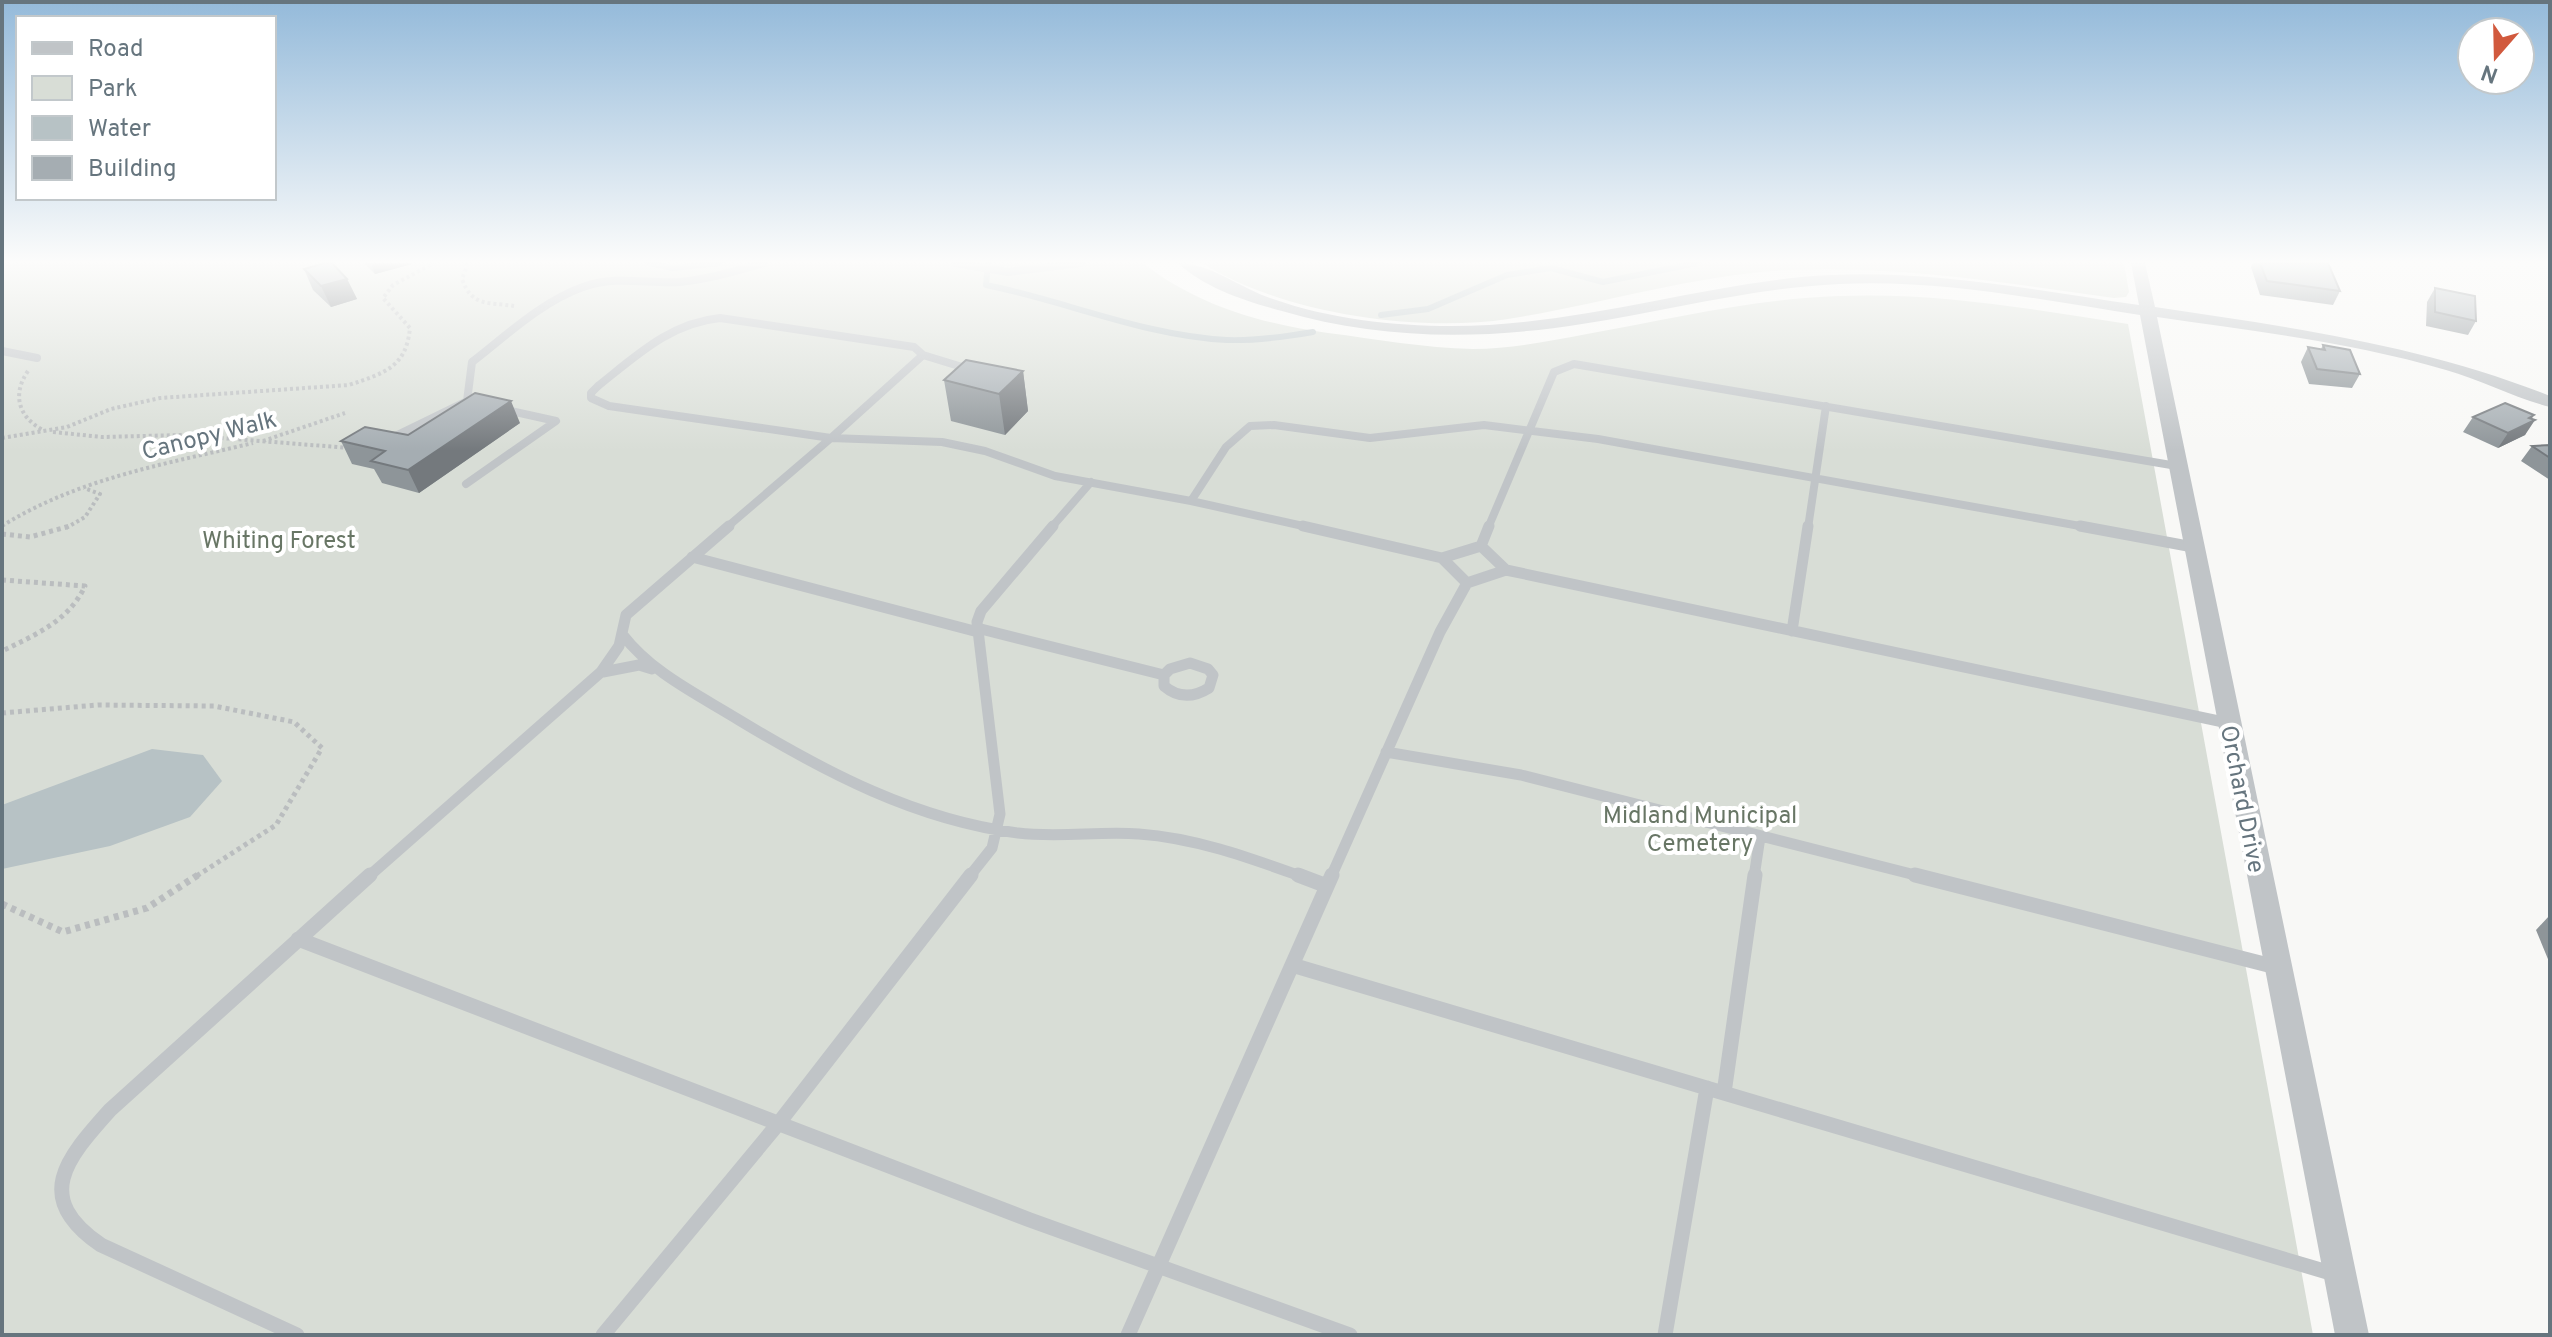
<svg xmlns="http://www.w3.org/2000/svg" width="2552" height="1337" font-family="Overpass,sans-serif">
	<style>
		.green { fill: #d8ddd6 }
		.water { fill: #b7c2c5 }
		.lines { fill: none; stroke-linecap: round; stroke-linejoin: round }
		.stream { stroke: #b7c2c5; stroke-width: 6 }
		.path-far2 { stroke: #babdbf; stroke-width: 4; stroke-dasharray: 3 3; stroke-linecap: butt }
		.path-far1 { stroke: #babdbf; stroke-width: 5; stroke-dasharray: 4 4; stroke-linecap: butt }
		.path { stroke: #babdbf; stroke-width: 7; stroke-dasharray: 5 5; stroke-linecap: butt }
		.lane-far2 { stroke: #c0c4c7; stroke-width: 8 }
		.lane-far1 { stroke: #c0c4c7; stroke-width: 11 }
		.lane { stroke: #c0c4c7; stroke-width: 15 }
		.street { fill: #c0c4c7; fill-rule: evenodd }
		.wall { fill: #8e9599 }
		.shaded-wall { fill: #74797d }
		.building { fill: #a5adb2; stroke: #74797d; stroke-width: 2 }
		.labels { text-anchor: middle; stroke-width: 8; stroke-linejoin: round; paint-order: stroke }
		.street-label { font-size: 24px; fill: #66757e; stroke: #fff }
		.park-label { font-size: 24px; fill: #687665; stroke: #fff }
	</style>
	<rect width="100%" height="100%" fill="#f8f8f6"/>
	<!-- green -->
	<path class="green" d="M2 263H1143C1196 305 1262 324 1328 333 1376 339 1424 348 1473 349 1511 349 1550 341 1587 334 1671 319 1753 299 1839 296 1936 292 2032 309 2128 324L2313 1335H2Z
		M1202 263H2124L2129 292 2126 297 2114 298C2006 283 1899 265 1788 270 1693 275 1602 304 1508 319 1415 333 1281 313 1202 263Z"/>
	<!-- water -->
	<path class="water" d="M152 749 203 755 222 781 190 817 110 846 2 869V805Z"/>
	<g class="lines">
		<!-- stream -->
		<path class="stream" d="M649 263 673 268 720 263
			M988 263 986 285C1066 301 1145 336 1227 340 1256 341 1284 337 1313 332
			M1381 315 1428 309 1507 275 1551 268 1603 282 1697 263"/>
		<!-- path-far2 -->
		<path class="path-far2" d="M468 263 462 279C472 307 488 302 514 306
			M28 371C12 394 18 417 43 430
			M53 432 102 437 183 435 350 448
			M2 438 67 427 111 409 160 398 349 385C384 373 406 368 410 328L383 298 393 285 434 263
			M263 441 345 413
			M2 526C79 478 166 464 253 443
			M66 528 85 517 100 494 84 488"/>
		<!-- path-far1 -->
		<path class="path-far1" d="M2 534 30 537 70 526
			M2 580 85 586C69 621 35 635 2 651
			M2 713 98 705 214 706 294 722 322 748 276 825 195 877"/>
		<!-- path -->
		<path class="path" d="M2 904 63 932 147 908 198 875"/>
		<!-- lane-far2 -->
		<path class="lane-far2" d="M955 263 1008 272 1081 263
			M720 318 914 347 923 355 831 438 609 406 591 398V393L598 386C636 356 670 323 720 318Z
			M2 351 37 358
			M923 355 972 370
			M831 438 942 442 985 451 1055 476 1191 501 1312 528
			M387 440 467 401 472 362C507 335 541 302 583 287 616 275 647 284 680 282 709 279 736 271 764 263
			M466 484 556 421 502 409
			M1191 501 1226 447 1250 426 1274 425 1370 438 1484 425 1598 439 2091 528
			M726 528 831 438
			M1051 528 1091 482
			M1488 528 1554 372 1574 364 2177 466
			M1808 528 1826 406"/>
		<!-- lane-far1 -->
		<path class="lane-far1" d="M1303 526 1442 558
			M2080 526 2193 547
			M1481 546 1489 526
			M1481 546 1506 570 1467 583 1442 558Z
			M692 557 978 632
			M1506 570 2228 723
			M977 628 1164 675
			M1792 631 1808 526
			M622 634C652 673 697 694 739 720 825 772 916 820 1018 833 1058 838 1099 831 1139 834 1196 838 1250 858 1303 877
			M1190 663 1208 669 1213 675 1209 688C1193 698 1178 698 1164 686V675L1170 669Z
			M603 672 639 665 652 669
			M1386 752 1521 775 1923 877
			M368 877 601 672 619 646 626 615 729 526
			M969 877 992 848 1000 814 977 622 981 611 1053 526
			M1331 877 1440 632 1467 583
			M1754 877 1760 837"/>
		<!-- lane -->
		<path class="lane" d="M1298 875 1327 886
			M1915 875 2276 967
			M298 939 1030 1220 1350 1335
			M1292 965 2334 1274
			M1724 1093 1755 875
			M297 1335 101 1245C32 1198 66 1159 110 1110L370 875
			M603 1335 778 1124 971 875
			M1128 1335 1332 875
			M1665 1335 1707 1088"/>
		<!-- street -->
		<path class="street" d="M1178 263C1211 263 1241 289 1273 299 1330 319 1392 326 1452 326 1571 326 1684 289 1801 277 1914 266 2027 289 2139 305L2131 263H2145L2155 307C2289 327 2423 345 2550 396V407C2515 398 2481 380 2446 370 2352 342 2253 331 2157 317L2369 1335H2335L2140 315C2041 300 1941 279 1839 284 1752 288 1668 311 1582 324 1482 340 1379 340 1282 311 1248 302 1204 288 1178 263Z"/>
	</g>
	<!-- wall -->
	<path class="wall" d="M364 263H411L412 264 375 274Z
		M2253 263H2328L2340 291 2333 305 2260 295 2251 267Z
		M304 269 347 279 357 299 331 307 313 290Z
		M2435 288 2476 321 2468 335 2426 326 2427 302Z
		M2323 345 2360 374 2352 388 2309 384 2301 362 2308 347 2321 349Z
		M1023 371 1028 411 1005 435 951 421 944 380Z
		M2473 417 2532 419 2525 435 2498 448 2463 432Z
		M520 423 419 493 382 483 374 469 352 464 341 441Z
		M2550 445V480L2521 461 2532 446Z
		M2550 915V964L2536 930Z"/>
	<!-- shaded-wall -->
	<path class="shaded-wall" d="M371 263H411L412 264 375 274Z
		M347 279 357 299 331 307 321 286Z
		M1023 371 1028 411 1005 435 999 394Z
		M511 401 520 423 419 493 408 470Z
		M2534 415 2529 423 2535 420 2525 435 2498 448 2508 433Z"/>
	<!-- building -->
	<path class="building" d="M325 263H332L347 279 321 286 304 269Z
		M2260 263H2328L2340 291 2267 281Z
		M2435 288 2475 296 2476 321 2435 312Z
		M2323 345 2350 350 2360 374 2317 369 2308 347 2325 350Z
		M966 360 1023 371 999 394 944 380Z
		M475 393 511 401 408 470 371 461 385 451 341 441 365 427 408 435Z
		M2505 403 2534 415 2529 418 2535 420 2508 433 2473 417Z
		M2550 445V458L2532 446Z"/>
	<!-- sky -->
	<linearGradient id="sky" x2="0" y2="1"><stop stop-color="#94bada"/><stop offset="0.58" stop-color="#fcfcfb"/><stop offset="1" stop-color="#fcfcfb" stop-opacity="0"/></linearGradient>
	<rect width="2552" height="451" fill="url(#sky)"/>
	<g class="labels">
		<!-- street labels -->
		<g class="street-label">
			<text transform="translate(209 435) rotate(-14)" y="8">Canopy Walk</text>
			<text transform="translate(2243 799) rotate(79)" y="8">Orchard Drive</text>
		</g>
		<!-- park labels -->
		<g class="park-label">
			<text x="279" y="548">Whiting Forest</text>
			<text x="1700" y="823">Midland Municipal<tspan x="1700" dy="28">Cemetery</tspan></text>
		</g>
	</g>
	<!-- border -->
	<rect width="2552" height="1337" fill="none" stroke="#66757e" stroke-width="8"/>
	<!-- legend -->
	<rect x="16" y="16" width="260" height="184" fill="#ffffff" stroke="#c2c8cb" stroke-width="2"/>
	<rect x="32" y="42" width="40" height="12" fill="#c0c4c7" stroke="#c2c8cb" stroke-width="2"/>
	<text x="88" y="56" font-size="24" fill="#66757e">Road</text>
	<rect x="32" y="76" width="40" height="24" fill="#d8ddd6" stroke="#c2c8cb" stroke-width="2"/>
	<text x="88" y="96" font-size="24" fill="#66757e">Park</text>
	<rect x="32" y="116" width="40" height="24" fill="#b7c2c5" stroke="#c2c8cb" stroke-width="2"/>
	<text x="88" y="136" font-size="24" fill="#66757e">Water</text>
	<rect x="32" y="156" width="40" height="24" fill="#a5adb2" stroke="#c2c8cb" stroke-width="2"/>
	<text x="88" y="176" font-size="24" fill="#66757e">Building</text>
	<!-- north arrow -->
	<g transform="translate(2496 56) rotate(200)"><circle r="38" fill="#ffffff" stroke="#c2c8cb" stroke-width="2"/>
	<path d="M0-6L14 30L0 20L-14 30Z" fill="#d1593d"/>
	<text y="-12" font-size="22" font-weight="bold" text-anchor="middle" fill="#66757e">N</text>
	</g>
</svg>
